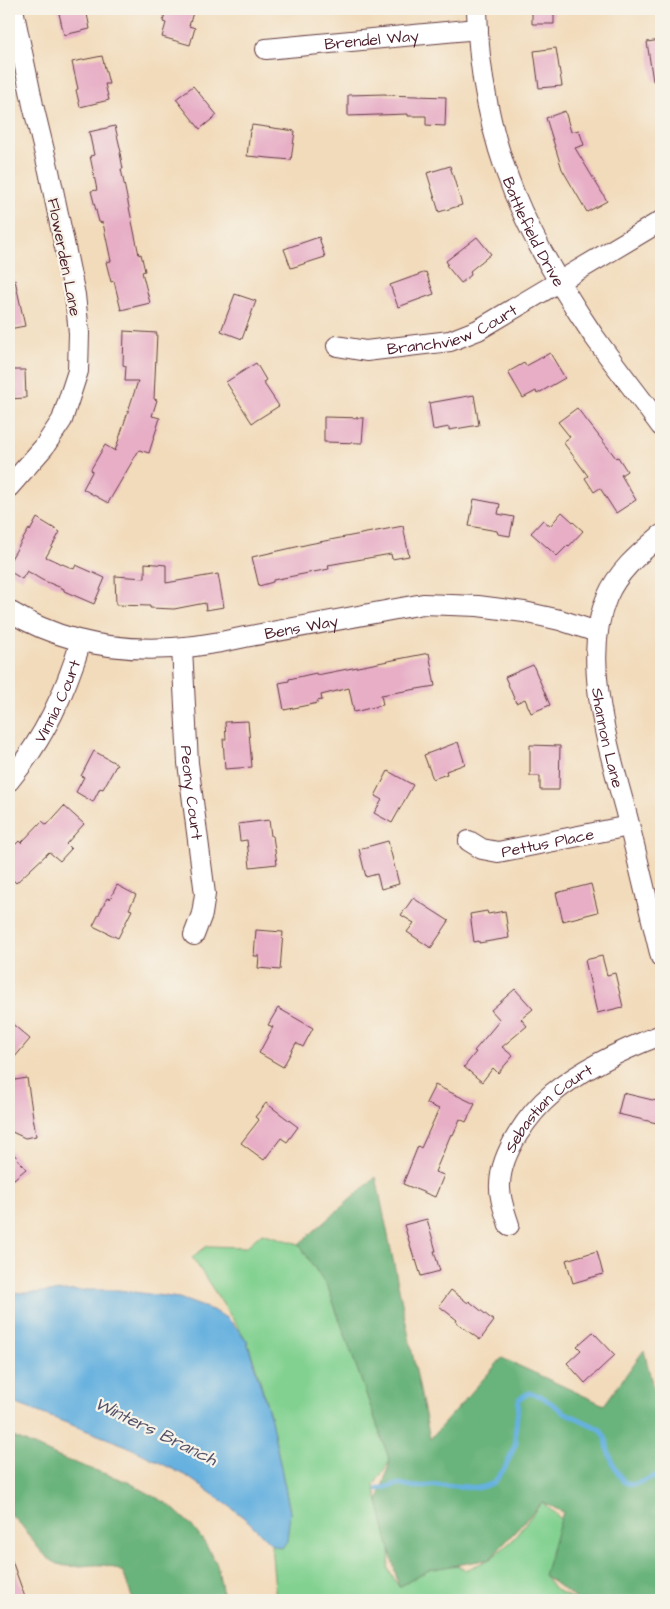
<svg xmlns="http://www.w3.org/2000/svg" width="670" height="1609" font-family="'Architects Daughter',sans-serif">
	<style>
		.green { fill: #82d191; stroke: #66785e }
		.forest { fill: #69b37b; stroke: #5a6953 }
		.water { fill: #66b1df; stroke: #586885 }
		.lines { fill: none; stroke-linecap: round; stroke-linejoin: round }
		.stream { stroke: #66b1df; stroke-width: 5 }
		.building { fill: #e7aec6 }
		.street-casing { stroke: #633b41; stroke-width: 22 }
		.street { stroke: #fff; stroke-width: 20 }
		.labels { text-anchor: middle; stroke-width: 4.5; stroke-linejoin: round; paint-order: stroke }
		.street-label { font-size: 16px; fill: #4a1f2b; stroke: #f7f3e8 }
		.water-label { font-size: 18px; font-style: italic; fill: #54526a; stroke: #f7f3e8 }
	</style>
	<rect width="100%" height="100%" fill="#f7f3e8"/>
	<filter id="ink" filterUnits="userSpaceOnUse"><feTurbulence type="fractalNoise" baseFrequency=".02" numOctaves="2"/><feDisplacementMap in="SourceGraphic" scale="10" xChannelSelector="R" yChannelSelector="G"/><feConvolveMatrix kernelMatrix="1 2 1 2 8 2 1 2 1" color-interpolation-filters="sRGB"/></filter>
	<filter id="wash" filterUnits="userSpaceOnUse"><feTurbulence type="fractalNoise" baseFrequency=".0096" numOctaves="4" result="noise"/><feDisplacementMap in="SourceGraphic" scale="20" xChannelSelector="R" yChannelSelector="G"/><feGaussianBlur stdDeviation="1.12" result="paint"/><feColorMatrix in="noise" values="0 0 0 0 0 0 0 0 0 0 0 0 0 0 0 0 0 1.4 0 .05"/><feComposite in="paint" operator="in"/></filter>
	<g filter="url(#wash)">
		<rect width="100%" height="100%" fill="#f2dbbb"/>
		<!-- green -->
		<path class="green" d="M262 1233 299 1244 329 1290 390 1461 374 1485 378 1502 392 1542 388 1568 399 1587 429 1570 440 1556 466 1570 490 1559 512 1541 542 1502 570 1527 544 1575 556 1590 575 1600H276L271 1544 282 1548 290 1512 271 1419 256 1368 247 1341 192 1257 207 1246 246 1247Z"/>
		<!-- forest -->
		<path class="forest" d="M376 1177 430 1439 502 1358 604 1405 644 1350 661 1421V1600H578L544 1575 563 1512 542 1502 490 1559 429 1570 399 1587 378 1502 390 1461 329 1290 299 1244Z
			M9 1435 61 1458 128 1482 168 1504 191 1525 204 1542 217 1564 224 1600H133L123 1572C118 1570 113 1567 109 1566 94 1562 72 1570 58 1564 35 1554 29 1527 9 1514Z"/>
		<!-- water -->
		<path class="water" d="M87 1290H118L179 1298 215 1311 228 1319 238 1329 247 1341 271 1419 290 1512 287 1541 282 1548 271 1544 248 1521 228 1505 188 1477 127 1446 9 1401V1292L25 1293Z"/>
		<g class="lines">
			<!-- stream -->
			<path class="stream" d="M378 1489 399 1484 415 1487 444 1485 479 1488 494 1483 505 1468 516 1443 515 1434 519 1399 529 1393 541 1396 564 1412 600 1429 606 1439 608 1451 616 1470 624 1482 633 1485 661 1474"/>
		</g>
		<g id="blocks">
			<!-- building -->
			<path class="building" d="M58 9H86L90 29 64 35Z
				M166 9H194L189 26 195 28 190 45 162 37 166 23 163 22Z
				M532 9H554V24H532Z
				M661 40V81H653L647 42Z
				M556 48 562 86 539 88 534 51Z
				M102 56 109 84H105L109 100 80 107 76 90 78 89 72 62Z
				M193 86 217 115 200 129 176 99Z
				M386 94V95L446 97 445 126 426 125V116H408V114L348 116V95Z
				M565 111 571 132 579 130 584 145 575 148 607 201 587 212 562 169 546 118Z
				M252 125 295 131 291 160 247 156 250 130H251Z
				M115 126 121 152 120 153 123 169H121L139 255 141 254 145 271 142 272 150 303 121 310 114 281 111 282 106 262 111 261 103 223 99 222 91 191 97 190 90 156 94 155 89 132Z
				M450 166 462 205 439 212 427 173Z
				M319 237 325 257 291 268 284 249Z
				M477 237 491 254 470 271 471 275 461 283 446 265 448 264 446 261Z
				M426 272 434 294 398 307 390 285Z
				M9 280H15L25 326 9 329Z
				M235 294 256 301 242 339 221 331Z
				M124 331 157 333 154 399 157 400 152 416 160 418 149 453 139 450 108 503 83 489 92 472 91 469 105 445 115 451 138 381H125L126 366 123 365Z
				M550 353 565 378 537 394 536 391 523 398 508 372 524 363 526 366Z
				M256 363 266 380 263 382 279 406 252 423 226 382Z
				M9 370H25L26 398 9 399Z
				M474 395 479 425 449 430V427L433 430 429 403Z
				M577 408 616 458 618 457 627 471 621 475 636 500 616 513 600 488 594 492 585 478 588 476 563 442 570 437 558 422Z
				M324 417 364 418 362 443 324 442Z
				M474 499 500 504 498 514 514 517 510 536 498 534 497 531 469 526Z
				M562 512 583 531 569 546 568 545 557 556 531 533 543 520 550 526Z
				M37 518 60 532 46 557 74 569 76 565 105 578 94 604 64 591V589L42 580 27 571 22 579 9 571V562L29 529 30 531Z
				M403 526 409 556 392 559 391 554 328 565 329 569 273 580V582L259 586 252 557 309 544Z
				M145 563 166 565V583L218 574 224 607 206 610 205 603 174 609 150 608V606L116 605 115 576 145 578Z
				M429 653 435 686 381 695 383 705 354 712 349 688 321 695 322 700 317 701 318 703 284 710 279 683 289 681V679L316 673 317 675Z
				M533 665 550 705 531 713 525 699 516 703 505 677Z
				M248 721 252 767 225 769 223 739H226L225 722Z
				M458 742 465 764 446 771 447 774 433 779 424 755Z
				M530 745 560 746 559 790H540V776H530Z
				M94 751 117 764 103 789 100 788 93 802 76 792 84 777 81 776Z
				M388 771 413 785 392 823 374 813 382 800 375 796Z
				M64 806 84 824 66 844 71 849 60 861 49 852 16 883 9 876V851L19 841 21 843 42 821 47 825Z
				M269 820 271 836H273L277 864 250 867 247 840 240 841 238 824Z
				M388 841 399 884 381 889 377 874 366 877 359 849Z
				M591 884 598 912 563 921 556 893Z
				M117 885 136 895 129 909 132 910 118 938 93 926 107 898 110 899Z
				M413 898 449 921 431 948 407 932 414 923 401 915Z
				M487 911 488 914 505 911 509 938 479 943V941L474 942 470 914Z
				M256 930 283 932 280 970 258 968 259 956H254Z
				M602 956 607 975 615 973 623 1007 597 1013 585 960Z
				M515 989 533 1009 521 1019 527 1026 502 1047 513 1056 498 1073 493 1068 482 1082 464 1067 476 1052 474 1051 500 1020 491 1010Z
				M278 1008 313 1028 303 1047 296 1043 283 1067 259 1053 273 1027 268 1025Z
				M9 1021 30 1039 9 1064Z
				M27 1078 36 1136 25 1138 10 1131 9 1099 12 1098 9 1081Z
				M435 1085 475 1104 466 1122 460 1119 453 1135 451 1134 435 1172 444 1175 435 1197 403 1184 418 1146 421 1148 439 1109 426 1103Z
				M623 1093 661 1102V1124L618 1114Z
				M266 1103 298 1127 287 1142 281 1138 264 1160 241 1143 259 1120 255 1117Z
				M9 1148 26 1169 9 1183Z
				M427 1219 436 1251H434L440 1271 421 1276 416 1260 415 1261 404 1225Z
				M597 1251 603 1274 573 1283 566 1260Z
				M451 1290 468 1303 469 1301 494 1321 480 1340 456 1322 457 1320 439 1306Z
				M593 1332 615 1355 585 1383 567 1363 581 1350 577 1346Z
				M9 1558H11L26 1600H9Z"/>
		</g>
	</g>
	<g filter="url(#ink)">
		<use href="#blocks" fill-opacity="0" stroke="#633b41" stroke-width="1"/>
		<g class="lines">
			<defs>
				<g id="street">
					<path id="s1" d="M477 9C478 71 491 136 514 193 534 242 564 292 593 335 615 366 639 396 661 426"/>
					<path id="s2" d="M266 49 478 29"/>
					<path id="s3" d="M337 346 366 351 450 341 478 330 661 221"/>
					<path d="M9 487 44 447 62 420 78 371 79 333 75 295 49 171 33 105 13 9"/>
					<path id="s4" d="M661 535C640 553 618 571 607 597 579 663 612 758 629 824 640 869 650 913 661 957"/>
					<path id="s5" d="M9 611C81 655 164 656 245 637L423 604 478 606 524 612 560 620 597 632"/>
					<path id="s6" d="M182 648 188 763 205 894 202 914 194 935"/>
					<path id="s7" d="M9 781C44 739 65 693 81 641"/>
					<path id="s8" d="M469 841 482 849 498 852 629 826"/>
					<path id="s9" d="M509 1225C505 1212 499 1198 500 1184 501 1152 529 1113 553 1093 584 1068 624 1049 661 1035"/>
				</g>
			</defs>
			<!-- street casing -->
			<use href="#street" class="street-casing"/>
			<!-- street -->
			<use href="#street" class="street"/>
		</g>
	</g>
	<g class="labels">
		<!-- street labels -->
		<g class="street-label">
			<text dy="6" stroke="none"><textPath href="#s2" startOffset="106">Brendel Way</textPath></text>
			<text dy="6" stroke="none"><textPath href="#s1" startOffset="232">Battlefield Drive</textPath></text>
			<text transform="translate(65 257) rotate(79)" y="6">Flowerden Lane</text>
			<text dy="6" stroke="none"><textPath href="#s3" startOffset="119">Branchview Court</textPath></text>
			<text dy="6" stroke="none"><textPath href="#s5" startOffset="301">Bens Way</textPath></text>
			<text dy="6" stroke="none"><textPath href="#s7" startOffset="94">Vinnia Court</textPath></text>
			<text dy="6" stroke="none"><textPath href="#s4" startOffset="226">Shannon Lane</textPath></text>
			<text dy="6" stroke="none"><textPath href="#s6" startOffset="145">Peony Court</textPath></text>
			<text dy="6" stroke="none"><textPath href="#s8" startOffset="82">Pettus Place</textPath></text>
			<text dy="6" stroke="none"><textPath href="#s9" startOffset="136">Sebastian Court</textPath></text>
		</g>
		<!-- water labels -->
		<g class="water-label">
			<text transform="translate(156 1431) rotate(26)" y="6">Winters Branch</text>
		</g>
	</g>
	<!-- margin -->
	<rect width="670" height="1609" fill="none" stroke="#f7f3e8" stroke-width="30"/>
</svg>
